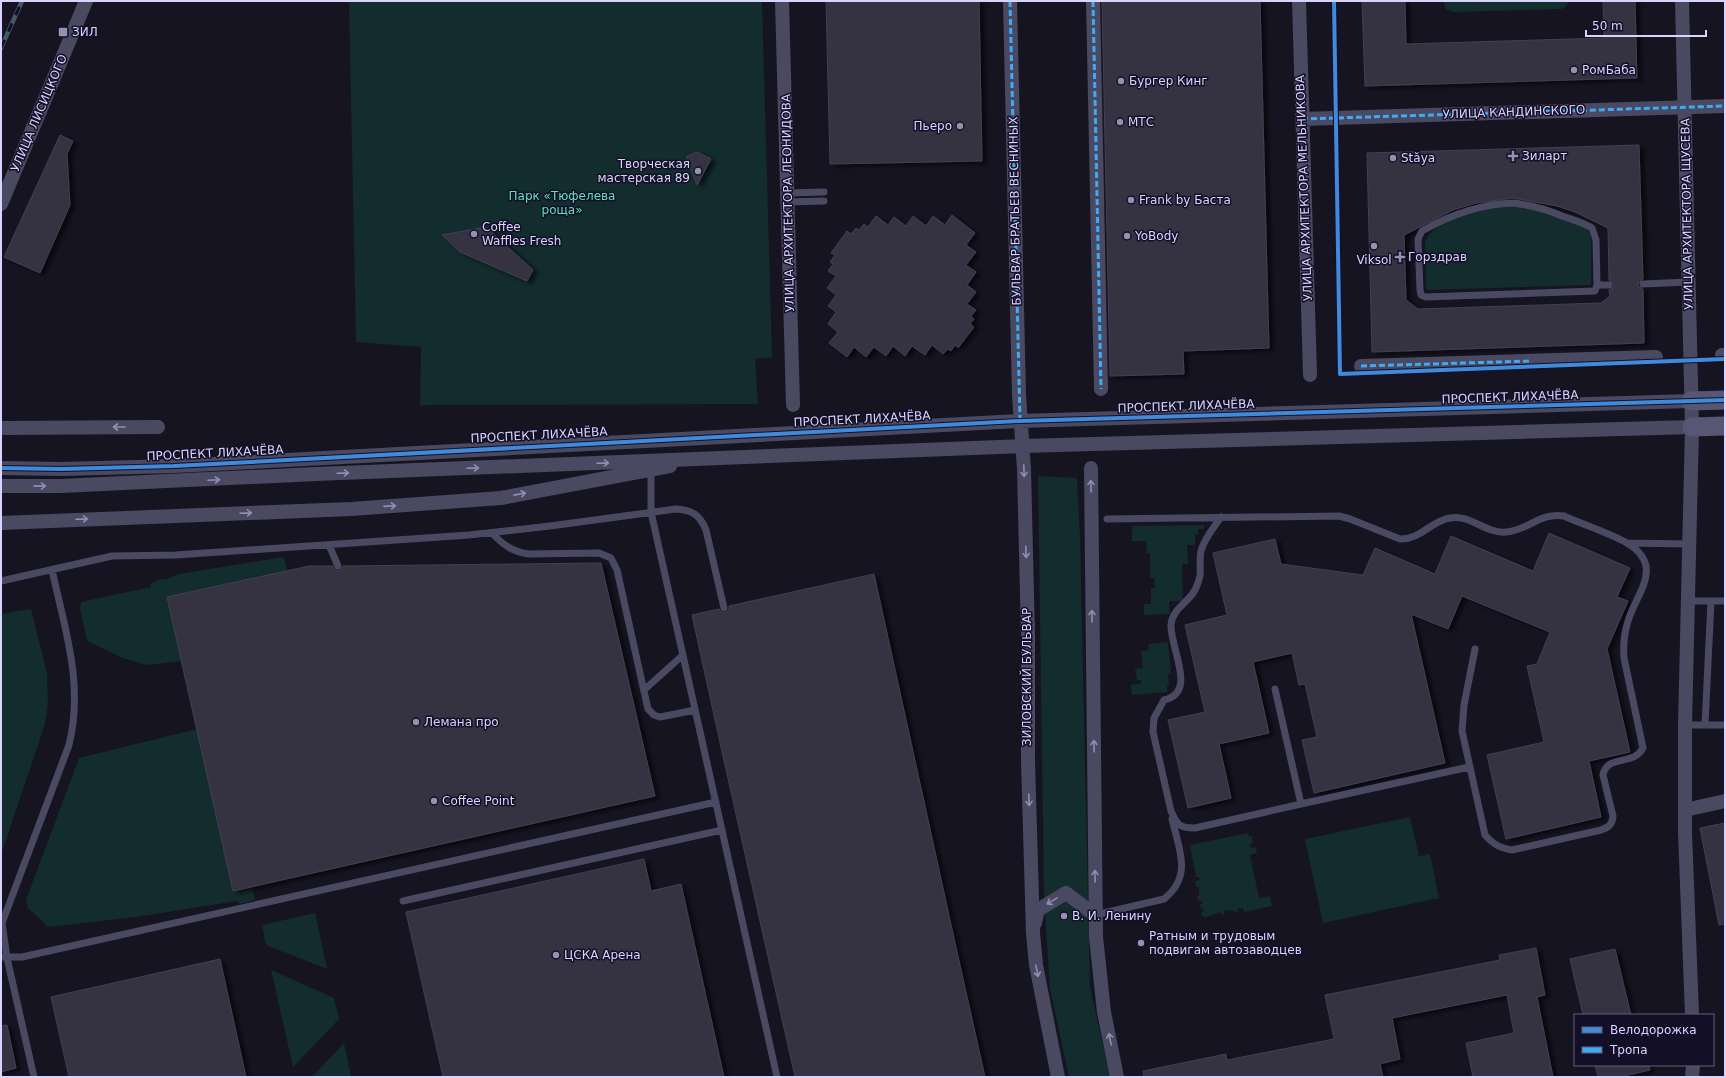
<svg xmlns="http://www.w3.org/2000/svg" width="1726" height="1078" font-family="'DejaVu Sans',sans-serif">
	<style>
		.green { fill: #132c2d }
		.building { fill: #343243; stroke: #433f54; fill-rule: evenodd; filter: url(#shadow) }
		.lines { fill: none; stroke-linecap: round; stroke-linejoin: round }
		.lane { stroke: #4a4962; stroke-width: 7 }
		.street { stroke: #4a4962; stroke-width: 14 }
		.secondary { stroke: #575674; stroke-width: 19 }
		.rail-casing { stroke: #43596b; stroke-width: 4.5 }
		.rail { stroke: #130f26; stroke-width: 3; stroke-dasharray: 9; stroke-linecap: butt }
		.quiet { stroke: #3fa9f5; stroke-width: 3; stroke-dasharray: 6 3; stroke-linecap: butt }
		.cycleway-casing { stroke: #130f26; stroke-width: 6 }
		.cycleway { stroke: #408adc; stroke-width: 4 }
		.oneway { stroke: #928eb0 }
		.poi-dot { fill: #9591b1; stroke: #130f26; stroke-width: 1.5 }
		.labels { text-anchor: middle; stroke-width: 3; stroke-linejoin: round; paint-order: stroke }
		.poi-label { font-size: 12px; fill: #d9d4ff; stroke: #130f26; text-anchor: start }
		.street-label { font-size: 12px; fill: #d9d4ff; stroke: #130f26 }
		.park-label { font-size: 12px; fill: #5fe0c0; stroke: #130f26 }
	</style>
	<defs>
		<filter id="shadow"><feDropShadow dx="4.5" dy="2.5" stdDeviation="2" flood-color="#0009"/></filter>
	</defs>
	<rect width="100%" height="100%" fill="#161421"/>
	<!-- green -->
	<path class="green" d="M349 1H762L772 357 755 359 758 404 420 405 421 347 356 342Z
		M1443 1H1570L1565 7 1561 9 1453 12 1446 9Z
		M1502 205 1530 208 1586 227 1591 236V285L1427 290 1426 287 1425 243C1431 219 1481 209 1502 205Z
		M1038 476 1077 478 1080 537 1090 987 1110 1077H1069L1050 989 1044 897Z
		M1204 525V529H1198V534L1195 535V545H1187L1188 564H1182L1183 601H1169L1170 614 1144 615V604H1151V588H1155L1154 578H1150V553H1147L1146 541H1132V526Z
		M284 557 287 571 168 597 182 661 146 665 123 658 87 641 80 609 81 602 151 587 150 584 163 578 164 580 179 574Z
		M31 609 47 673 48 704 45 724 1 855V614Z
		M1168 642 1171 673 1168 674 1169 686H1167V692L1132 695 1131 685 1141 683V680H1137L1135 669 1143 668 1141 651 1149 650 1148 644Z
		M197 729 233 890 252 887 255 900 240 904 237 901 136 917 48 927 28 908 26 900 79 758Z
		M1410 817 1419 856 1430 854 1439 898 1323 923 1305 839Z
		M1248 833 1249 836H1252L1253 843H1250L1251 848 1256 847 1257 853 1250 855 1259 898 1270 896 1272 906 1244 912 1243 908H1238L1239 911 1234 912 1233 910 1224 911 1225 914 1221 915 1220 912 1204 918V916H1201V912L1204 911 1203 909 1201 910 1200 904H1202V901H1198L1197 896H1199V887H1196L1195 881 1200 879 1199 877H1196L1190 845Z
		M315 913 327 969 266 945 262 925Z
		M271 970 334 998 339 1019 293 1067Z
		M344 1043 351 1077H312Z"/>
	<!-- building -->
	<path class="building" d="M826 1H979L982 161 830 164Z
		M1102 1H1260L1269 348 1183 351 1184 374 1110 376Z
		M1362 1H1405L1406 44 1604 38 1603 1H1635L1637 78 1365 86Z
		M60 135 73 141 67 154 70 205 40 273 4 257Z
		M1639 145 1643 279 1638 284 1639 287 1643 289 1644 343 1372 352 1367 153ZM1513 198 1557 206 1575 212 1608 228 1609 280 1614 285 1613 288 1609 290 1610 296 1601 303 1418 309 1406 300 1404 235 1453 210 1476 203Z
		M697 152 711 159 697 185 686 157Z
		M952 215 975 233 966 245 976 252 966 265 976 272 967 285 976 292 967 304 976 310 971 316 974 319 970 324 974 327 958 348 955 345 951 351 948 349 943 354 932 345 925 355 912 346 905 356 893 346 886 356 874 347 866 357 854 347 847 357 829 343 838 332 828 324 836 312 828 306 836 295 827 288 836 276 828 271 833 264 830 262 835 255 831 253 847 231 851 234 856 228 859 230 864 224 868 227 876 216 888 225 894 217 906 226 913 216 926 226 933 216 945 225Z
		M486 227 533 270 527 281 460 252 442 235Z
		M1549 533 1630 568 1617 597 1628 601 1607 649 1630 752 1589 761 1601 817 1506 839 1487 755 1544 742 1527 666 1537 664 1550 632 1462 596 1448 629 1411 614 1445 763 1314 793 1302 740 1317 737 1305 684 1299 685 1292 653 1253 662 1269 733 1219 744 1231 798 1188 808 1168 720 1205 712 1185 625 1227 615 1213 553 1275 539 1281 564 1363 575 1375 548 1435 574 1451 536 1533 571Z
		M601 563 655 796 233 891 167 597 309 566H333L335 570 338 571 342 569 343 566Z
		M874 574 957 952 985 1077H795L723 756 692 615 719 609 721 612 725 613 729 610V606Z
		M1725 823V924L1719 925 1700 828Z
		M644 859 651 891 681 884 724 1077H443L406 912Z
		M1536 948 1545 995 1537 997 1553 1077H1473L1466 1043 1514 1033 1507 995 1392 1018 1400 1059 1380 1064 1383 1077H1144L1143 1071 1226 1054 1227 1060 1334 1039 1325 995 1500 960 1499 955Z
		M1615 949 1631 1015H1583L1570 959Z
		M220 959 246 1077H69L51 997Z
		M7 1025 16 1068 1 1072V1026Z
		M1595 1065H1649L1650 1070 1620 1077H1598Z"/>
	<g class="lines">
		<!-- lane -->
		<path class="lane" d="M787 193 824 192
			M788 202 824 201
			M1513 203C1531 205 1546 209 1562 216 1573 220 1582 222 1592 228L1596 240 1597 285 1595 291 1426 297 1421 295 1420 290 1418 239 1422 231C1450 215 1481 204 1513 203Z
			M1643 284 1688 282
			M1597 285H1609
			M651 471V512L777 1077
			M1221 517C1214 527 1204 539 1201 551 1199 559 1201 568 1200 576 1199 580 1197 586 1195 590 1188 603 1172 609 1171 625 1170 648 1198 693 1164 700L1154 718 1153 732 1171 811C1177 825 1179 828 1195 828L1301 804
			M1107 519 1339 516 1350 519 1400 539C1420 540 1431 521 1450 518 1470 514 1486 534 1506 532 1527 531 1540 512 1564 516 1584 525 1609 533 1627 543 1665 566 1637 592 1628 621 1624 634 1623 645 1624 658L1643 748C1634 766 1607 754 1603 775L1613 816C1612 825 1609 827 1601 830L1512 850C1500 848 1494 845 1485 835L1462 731 1464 705 1475 649
			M492 533C503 545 513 552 529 554L599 553 611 558 617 570 648 709 654 715 660 717 695 710
			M1627 543 1689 544
			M329 545 338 566
			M1 581 112 556 176 555 469 535 550 526 676 509C692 510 700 515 706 530L724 608
			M1688 601H1725
			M1275 689 1301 804 1469 767
			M644 690 683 655
			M1685 725H1725
			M1705 725 1711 601
			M403 901 722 830
			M1095 915 1164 899C1193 876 1179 849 1172 819
			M1 957H22L716 802
			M34 1077 7 958 2 923 69 745C84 684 65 630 52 570"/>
		<!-- street -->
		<path class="street" d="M782 1 793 405
			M1010 1 1019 395 1024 469 1028 637V761L1033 933 1036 965 1058 1077
			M1093 1 1101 389
			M1299 1 1310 375
			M1682 1 1692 427 1685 725V832L1692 1015
			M1302 119 1725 106
			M1 204 86 1
			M1722 355H1725
			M1361 366 1656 357
			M1 428 158 427
			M1 468 61 469 174 466 1020 421 1691 401
			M1091 468 1096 937 1104 1012 1117 1077
			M1 486H61L316 474 1023 446 1692 427
			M1 523 351 509 501 498 670 466
			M1685 810 1725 801
			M1035 923 1038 910 1066 893 1095 915
			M1692 1077 1693 1065"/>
		<!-- secondary -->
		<path class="secondary" d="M1691 401 1725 400
			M1692 427 1725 426"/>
		<defs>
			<path id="rail" d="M1 48 22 1"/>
		</defs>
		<!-- rail casing -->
		<use href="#rail" class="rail-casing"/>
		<!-- rail -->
		<use href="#rail" class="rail"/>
		<!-- quiet -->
		<path class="quiet" d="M1010 1 1020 421
			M1093 1 1101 389
			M1302 119 1725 106
			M1361 366 1532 361"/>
		<defs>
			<path id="cycleway" d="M1334 1 1340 374 1725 359
				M1 468 61 469 174 466 1020 421 1725 400"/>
		</defs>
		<!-- cycleway casing -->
		<use href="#cycleway" class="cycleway-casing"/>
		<!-- cycleway -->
		<use href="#cycleway" class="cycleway"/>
	</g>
	<!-- one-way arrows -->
	<defs><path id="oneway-shaft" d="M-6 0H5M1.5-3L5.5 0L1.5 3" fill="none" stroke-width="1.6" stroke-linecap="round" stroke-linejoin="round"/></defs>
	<g class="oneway">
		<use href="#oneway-shaft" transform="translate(119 427) rotate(180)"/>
		<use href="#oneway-shaft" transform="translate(603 463) rotate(-2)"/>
		<use href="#oneway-shaft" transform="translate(473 468) rotate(-2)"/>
		<use href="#oneway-shaft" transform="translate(1024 471) rotate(88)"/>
		<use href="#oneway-shaft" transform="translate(343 473) rotate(-2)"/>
		<use href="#oneway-shaft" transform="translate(214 480) rotate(-3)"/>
		<use href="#oneway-shaft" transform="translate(40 486) rotate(1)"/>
		<use href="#oneway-shaft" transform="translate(1091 486) rotate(-91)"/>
		<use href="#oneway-shaft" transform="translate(520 494) rotate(-11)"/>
		<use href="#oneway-shaft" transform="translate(390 506) rotate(-4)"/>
		<use href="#oneway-shaft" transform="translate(246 513) rotate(-2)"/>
		<use href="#oneway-shaft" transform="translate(82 519) rotate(-2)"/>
		<use href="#oneway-shaft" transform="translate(1026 552) rotate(88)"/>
		<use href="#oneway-shaft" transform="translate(1092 616) rotate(-91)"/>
		<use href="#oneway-shaft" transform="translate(1094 746) rotate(-91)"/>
		<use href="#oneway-shaft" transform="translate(1029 800) rotate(88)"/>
		<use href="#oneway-shaft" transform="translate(1095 876) rotate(-91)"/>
		<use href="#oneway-shaft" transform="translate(1052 901) rotate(149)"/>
		<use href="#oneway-shaft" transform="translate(1037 971) rotate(79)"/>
		<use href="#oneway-shaft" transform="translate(1110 1039) rotate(-101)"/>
	</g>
	<!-- markers -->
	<g class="poi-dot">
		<rect x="58" y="27" width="10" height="10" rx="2"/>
		<circle cx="1574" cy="70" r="4"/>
		<circle cx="1121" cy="81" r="4"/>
		<circle cx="1120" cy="122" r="4"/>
		<circle cx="960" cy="126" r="4"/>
		<path d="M1511 150h4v4h4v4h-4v4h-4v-4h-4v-4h4z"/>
		<circle cx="1393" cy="158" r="4"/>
		<circle cx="698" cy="171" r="4"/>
		<circle cx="1131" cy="200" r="4"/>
		<circle cx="474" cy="234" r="4"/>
		<circle cx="1127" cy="236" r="4"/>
		<circle cx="1374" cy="246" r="4"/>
		<path d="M1398 251h4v4h4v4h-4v4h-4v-4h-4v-4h4z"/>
		<circle cx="416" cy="722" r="4"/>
		<circle cx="434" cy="801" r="4"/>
		<circle cx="1064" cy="916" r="4"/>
		<circle cx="1141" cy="943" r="4"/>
		<circle cx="556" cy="955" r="4"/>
	</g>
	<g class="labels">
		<!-- poi labels -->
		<g class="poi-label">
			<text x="72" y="36">ЗИЛ</text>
			<text x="1582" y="74">РомБаба</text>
			<text x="1129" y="85">Бургер Кинг</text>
			<text x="1128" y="126">МТС</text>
			<text x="952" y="130" text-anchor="end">Пьеро</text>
			<text x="1522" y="160">Зиларт</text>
			<text x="1401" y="162">Stăya</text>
			<text x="690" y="168" text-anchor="end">Творческая<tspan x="690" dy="14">мастерская 89</tspan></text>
			<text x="1139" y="204">Frank by Баста</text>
			<text x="482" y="231">Coffee<tspan x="482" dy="14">Waffles Fresh</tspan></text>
			<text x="1135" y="240">YoBody</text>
			<text x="1408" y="261">Горздрав</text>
			<text x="1374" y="264" text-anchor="middle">Viksol</text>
			<text x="424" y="726">Лемана про</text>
			<text x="442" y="805">Coffee Point</text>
			<text x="1072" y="920">В. И. Ленину</text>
			<text x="1149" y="940">Ратным и трудовым<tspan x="1149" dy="14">подвигам автозаводцев</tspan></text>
			<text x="564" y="959">ЦСКА Арена</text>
		</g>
		<!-- street labels -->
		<g class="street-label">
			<text transform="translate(1514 112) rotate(-2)" y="4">УЛИЦА КАНДИНСКОГО</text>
			<text transform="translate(39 113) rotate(-67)" y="4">УЛИЦА ЛИСИЦКОГО</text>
			<text transform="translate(1304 188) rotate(-92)" y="4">УЛИЦА АРХИТЕКТОРА МЕЛЬНИКОВА</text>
			<text transform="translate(788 203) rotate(-91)" y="4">УЛИЦА АРХИТЕКТОРА ЛЕОНИДОВА</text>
			<text transform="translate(1015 211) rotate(-91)" y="4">БУЛЬВАР БРАТЬЕВ ВЕСНИНЫХ</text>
			<text transform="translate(1687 214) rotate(-91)" y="4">УЛИЦА АРХИТЕКТОРА ЩУСЕВА</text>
			<text transform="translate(1510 397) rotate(-2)" y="4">ПРОСПЕКТ ЛИХАЧЁВА</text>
			<text transform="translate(1186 406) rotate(-2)" y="4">ПРОСПЕКТ ЛИХАЧЁВА</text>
			<text transform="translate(862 419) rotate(-3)" y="4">ПРОСПЕКТ ЛИХАЧЁВА</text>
			<text transform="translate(539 435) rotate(-3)" y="4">ПРОСПЕКТ ЛИХАЧЁВА</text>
			<text transform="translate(215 453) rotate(-3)" y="4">ПРОСПЕКТ ЛИХАЧЁВА</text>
			<text transform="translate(1027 677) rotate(-90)" y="4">ЗИЛОВСКИЙ БУЛЬВАР</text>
		</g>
		<!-- park labels -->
		<g class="park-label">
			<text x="562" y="200">Парк «Тюфелева<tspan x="562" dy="14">роща»</tspan></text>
		</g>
	</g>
	<!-- border -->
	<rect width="1726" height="1078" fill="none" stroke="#d9d4ff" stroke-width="4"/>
	<!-- legend -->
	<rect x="1574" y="1014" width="140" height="52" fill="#130f26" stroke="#625e7d"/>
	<rect x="1582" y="1027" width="20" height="6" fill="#408adc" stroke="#625e7d"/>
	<text x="1610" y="1034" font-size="12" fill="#d9d4ff">Велодорожка</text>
	<rect x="1582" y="1047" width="20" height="6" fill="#3fa9f5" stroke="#625e7d"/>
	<text x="1610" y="1054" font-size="12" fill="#d9d4ff">Тропа</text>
	<!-- scale -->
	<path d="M1586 30v6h120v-6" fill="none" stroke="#d9d4ff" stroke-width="2"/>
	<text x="1592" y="30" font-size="12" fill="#d9d4ff" stroke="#130f26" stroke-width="3" paint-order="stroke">50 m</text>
</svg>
